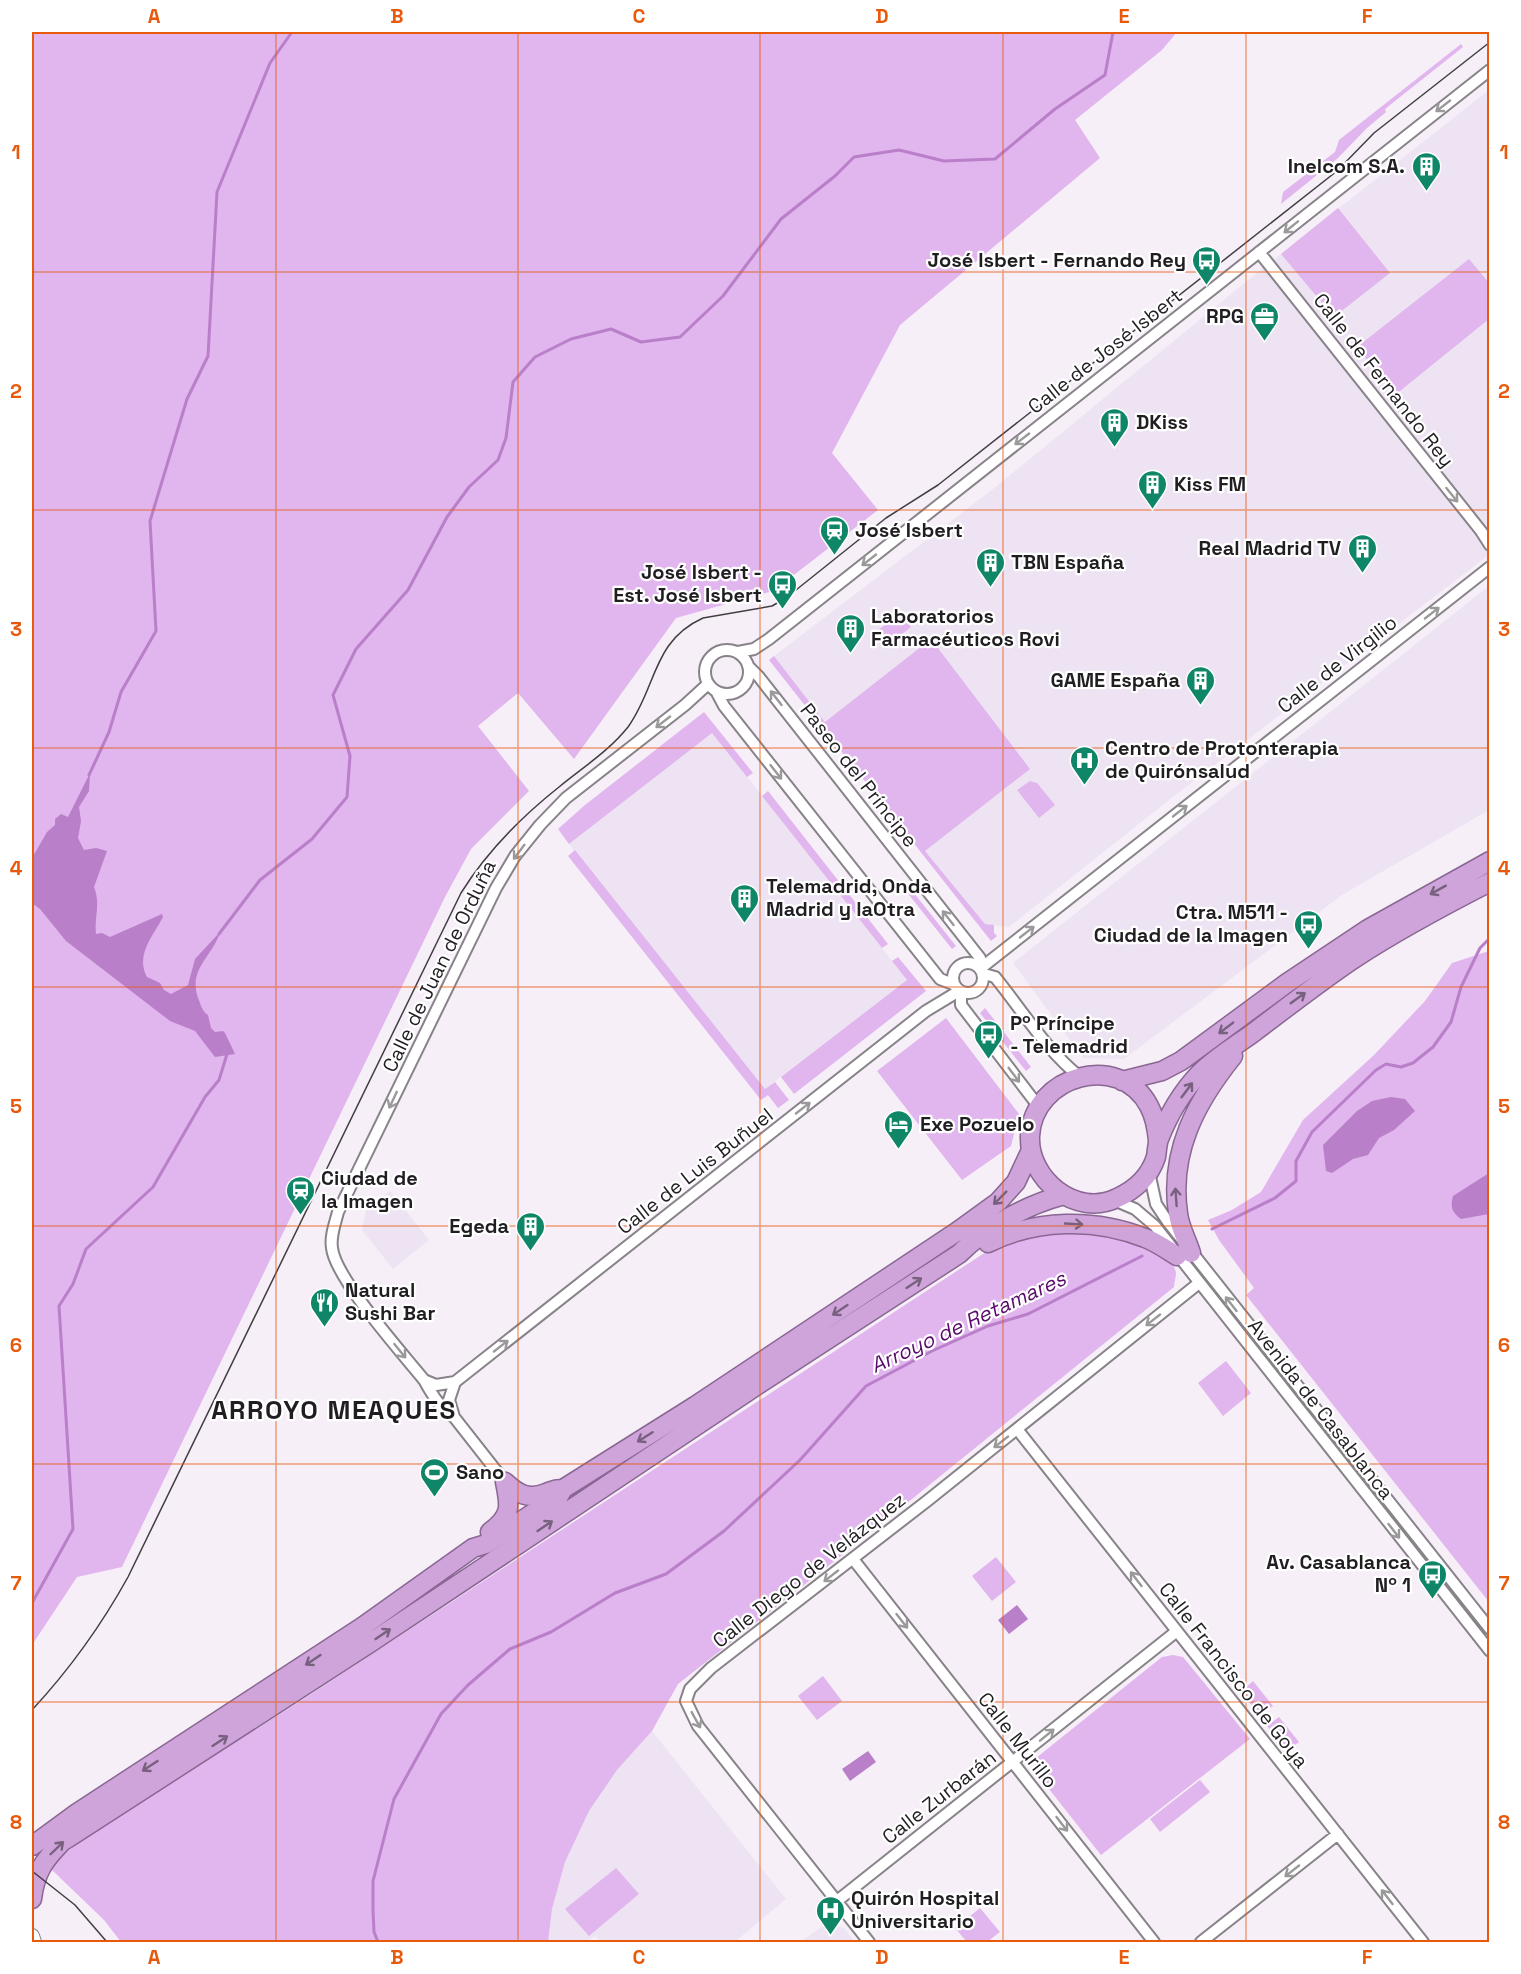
<svg xmlns="http://www.w3.org/2000/svg" width="1521" height="1974" font-family="'Space Grotesk',sans-serif">
	<style>
		.built { fill: #eee3f2 }
		.green { fill: #e1b5ed }
		.water { fill: #b97fc9 }
		.lines { fill: none; stroke-linecap: round; stroke-linejoin: round }
		.stream { stroke: #b97fc9; stroke-width: 3 }
		.minor-casing { stroke: #888289; stroke-width: 14 }
		.tertiary-casing { stroke: #888289; stroke-width: 16 }
		.trunk-casing { stroke: #8a6793; stroke-width: 21 }
		.minor { stroke: #fff; stroke-width: 10 }
		.tertiary { stroke: #fff; stroke-width: 14 }
		.trunk { stroke: #cea4da; stroke-width: 18 }
		.tram { stroke: #413e42; stroke-width: 1.5 }
		.oneway { stroke: #9b9a9b }
		.oneway2 { stroke: #78617e }
		.grid { fill: none; stroke: #e8590c; stroke-width: 1.5; stroke-opacity: 0.55 }
		.labels { text-anchor: middle; stroke-width: 4.5; stroke-linejoin: round; paint-order: stroke }
		.poi-label { font-size: 20px; font-weight: bold; fill: #211e21; stroke: #fff; text-anchor: start }
		.street-label { font-size: 20px; fill: #211e21; stroke: #fff }
		.water-label { font-size: 21px; font-style: italic; fill: #580b6a; stroke: #fff }
		.district-label { font-size: 26px; font-weight: bold; letter-spacing: 1.5px; fill: #211e21; stroke: #fff }
		.neatline { fill: none; stroke: #e8590c; stroke-width: 2 }
		.grid-label { font-size: 20px; text-anchor: middle; font-weight: bold; fill: #e8590c }
	</style>
	<rect width="100%" height="100%" fill="#f6eff8"/>
	<!-- built -->
	<path class="built" d="M1489 90 1490 554 1169 800 1009 927 985 924 925 851 774 656 993 489 1258 272Z
		M1489 586V810L1342 895 1124 1059 1083 1058 1013 963Z
		M712 732 907 980 765 1089 569 844Z
		M390 1191 429 1240 393 1269 362 1230 366 1211Z
		M652 1731 786 1899 737 1940 738 1942H601L595 1936 587 1942H548L552 1909 565 1862 589 1811 617 1770Z
		M825 1924 844 1928 855 1942H801Z"/>
	<!-- green -->
	<path class="green" d="M32 32H1177L1162 50 1075 120 1100 158 900 325 832 453 878 510 773 591 676 618 574 759 518 693 478 726 529 791 471 849 445 897 122 1567 77 1577 32 1645Z
		M1461 44 1463 47 1385 109 1386 112 1367 128 1338 158 1281 204 1283 192 1335 152 1339 140Z
		M1338 208 1390 273 1334 317 1281 254Z
		M1469 259 1489 283V319L1395 395 1357 347Z
		M900 613 911 627 887 646 876 632Z
		M931 639 1030 769 925 851 985 924 994 925V933L997 936 991 941 769 660 774 656 825 722Z
		M704 712 753 773 747 777 712 733 569 844 558 829 585 805Z
		M1030 781 1037 783 1055 805 1039 818 1017 790Z
		M768 791 888 944 882 948 762 796Z
		M575 850 765 1089 775 1082 789 1100 778 1108 768 1095 761 1100 568 856Z
		M906 883 956 946 952 949 902 886Z
		M1489 951V1602L1246 1295 1254 1288 1219 1240 1208 1220 1232 1210 1261 1192 1303 1120 1374 1055 1425 1001 1452 963Z
		M898 957 926 991 794 1094 781 1077 907 980 892 961Z
		M985 1008 1031 1067 1026 1071 980 1013Z
		M946 1018 1019 1114 1011 1146 962 1180 877 1071Z
		M1069 1229C1097 1233 1170 1236 1176 1273 1176 1277 1174 1283 1174 1287L870 1533 678 1684 652 1731 617 1770 589 1811 565 1862 552 1909 548 1942H121L104 1920 52 1870C61 1853 80 1843 95 1831L302 1700 995 1246 1015 1238Z
		M1226 1361 1251 1393 1223 1416 1198 1383Z
		M996 1557 1016 1582 992 1601 972 1576Z
		M1173 1655 1183 1657 1250 1739 1101 1855 1038 1775 1035 1767 1036 1758 1162 1657Z
		M823 1676 842 1701 817 1720 798 1696Z
		M1253 1681 1273 1706 1260 1716 1241 1692Z
		M1279 1717 1299 1742 1287 1751 1267 1726Z
		M1200 1780 1210 1792 1160 1832 1150 1819Z
		M616 1868 639 1894 589 1936 565 1909Z
		M980 1908 1000 1932 987 1942H967L955 1928Z"/>
	<!-- water -->
	<path class="water" d="M90 773 89 791 79 807 81 821 78 838 84 850 96 848 107 851 94 887C101 905 94 916 96 934L102 933 110 937 162 914 163 917C153 936 135 955 147 977L160 983 164 990 171 994 188 985 195 959 220 932C212 958 188 968 198 998 201 1005 202 1011 208 1015L211 1028 215 1032 223 1031 225 1033 235 1054 215 1057 195 1031 170 1021 66 941 40 909 32 903V858L47 832 55 825V819L61 814 68 817Z
		M1391 1097 1405 1099 1415 1111 1394 1130 1379 1138 1368 1155 1353 1159 1332 1173 1326 1171 1323 1145 1357 1111 1372 1101Z
		M1489 1173V1214L1461 1219C1452 1212 1450 1208 1453 1196Z
		M1017 1605 1028 1619 1009 1634 998 1620Z
		M868 1751 876 1762 850 1781 842 1769Z"/>
	<g class="lines">
		<!-- stream -->
		<path class="stream" d="M89 775 109 732 121 692 156 631 150 521 187 399 208 356 217 192 270 63 292 32
			M219 934 260 880 312 839 347 797 350 756 333 695 356 649 408 590 447 517 469 487 498 460 506 438 513 382 535 357 571 339 611 329 641 342 680 337 723 296 781 219 835 176 854 157 899 150 944 161 995 159 1055 109 1105 75 1113 32
			M1212 1229 1275 1198 1296 1181V1161L1312 1132 1376 1070 1386 1064 1401 1067 1413 1063 1433 1047 1451 1022 1461 987 1480 948 1490 938
			M32 1603 73 1529 59 1306 73 1284 86 1249 153 1187 205 1097 219 1080 227 1054
			M378 1942 374 1932 373 1911V1881L394 1799 441 1714 468 1685 510 1649 551 1632 615 1593 666 1574 724 1531 800 1460 866 1386 932 1351 988 1326 1028 1314 1142 1256"/>
		<defs>
			<path id="minor" d="M1259 252 1481 531 1490 545
				M705 672a22 22 0 1 1 44 0a22 22 0 1 1-44 0Z
				M738 652 754 649 769 639 1490 70
				M749 667 759 677 980 958 977 965
				M716 691 724 706 940 979 953 984
				M953 978a15 15 0 1 1 30 0a15 15 0 1 1-30 0Z
				M981 968 1490 567
				M984 974 995 977C1022 1010 1046 1050 1080 1077
				M961 992V1005L1039 1107
				M1149 1172 1156 1204 1168 1222 1490 1629
				M1114 1200 1135 1209 1155 1226 1490 1651
				M424 1380 436 1385 455 1382 926 1011 959 991
				M454 1417 449 1400 455 1382
				M1017 1429 1423 1942
				M505 1482 454 1417C441 1410 431 1393 424 1380 403 1354 335 1278 332 1248 330 1236 335 1224 338 1212L496 888 515 856 540 825 566 798 685 705 708 684
				M853 1559 1154 1942
				M837 1901 1177 1631
				M869 1942 698 1726 686 1701 690 1689 711 1668 927 1501 1199 1283
				M1201 1942 1338 1834"/>
			<path id="tertiary" d="M32 1936 34 1942"/>
			<path id="trunk" d="M1122 1081 1162 1071 1181 1061 1287 983 1368 929 1490 861
				M1158 1141C1157 1129 1155 1117 1149 1106 1120 1051 1033 1075 1030 1136 1028 1179 1076 1218 1117 1198 1135 1190 1150 1176 1156 1157 1157 1151 1157 1145 1159 1139 1168 1116 1182 1092 1199 1074 1216 1057 1235 1046 1253 1033 1286 1008 1318 983 1352 960 1396 931 1443 906 1490 882
				M988 1243C1036 1219 1095 1218 1145 1238 1156 1242 1167 1250 1177 1256
				M1191 1253C1187 1240 1179 1226 1178 1213 1169 1152 1196 1102 1233 1056
				M505 1482C518 1494 528 1500 546 1493 552 1491 554 1489 561 1489
				M490 1532C512 1516 510 1506 505 1482
				M32 1846 77 1813 362 1627 473 1548 486 1544 559 1496 563 1489 695 1406 958 1231 998 1202 1016 1182 1031 1150
				M32 1899C35 1873 44 1860 62 1842L370 1643 759 1384 959 1254C986 1227 1026 1205 1064 1195"/>
		</defs>
		<!-- minor casing -->
		<use href="#minor" class="minor-casing"/>
		<!-- tertiary casing -->
		<use href="#tertiary" class="tertiary-casing"/>
		<!-- trunk casing -->
		<use href="#trunk" class="trunk-casing"/>
		<!-- minor -->
		<use href="#minor" class="minor"/>
		<!-- tertiary -->
		<use href="#tertiary" class="tertiary"/>
		<!-- trunk -->
		<use href="#trunk" class="trunk"/>
		<!-- tram -->
		<path class="tram" d="M32 1710C70 1669 101 1626 128 1577L461 893C487 851 520 818 559 787 582 768 609 751 628 727 657 687 652 641 703 618L772 606 786 598 886 518 938 485 1337 171 1374 133 1490 42
			M32 1871 75 1905 107 1942"/>
	</g>
	<!-- one-way arrows -->
	<defs><path id="oneway-shaft" d="M-6 0H5M1.5-3L5.5 0L1.5 3" fill="none" stroke-width="1.6" stroke-linecap="round" stroke-linejoin="round" transform="scale(1.5)"/></defs>
	<g class="oneway">
		<use href="#oneway-shaft" transform="translate(1443 106) rotate(142)"/>
		<use href="#oneway-shaft" transform="translate(1291 227) rotate(141)"/>
		<use href="#oneway-shaft" transform="translate(1022 439) rotate(142)"/>
		<use href="#oneway-shaft" transform="translate(1452 495) rotate(51)"/>
		<use href="#oneway-shaft" transform="translate(869 560) rotate(142)"/>
		<use href="#oneway-shaft" transform="translate(1432 613) rotate(-38)"/>
		<use href="#oneway-shaft" transform="translate(776 698) rotate(-128)"/>
		<use href="#oneway-shaft" transform="translate(663 722) rotate(142)"/>
		<use href="#oneway-shaft" transform="translate(776 772) rotate(52)"/>
		<use href="#oneway-shaft" transform="translate(1180 811) rotate(-38)"/>
		<use href="#oneway-shaft" transform="translate(519 852) rotate(127)"/>
		<use href="#oneway-shaft" transform="translate(948 918) rotate(-128)"/>
		<use href="#oneway-shaft" transform="translate(1027 932) rotate(-38)"/>
		<use href="#oneway-shaft" transform="translate(1014 1075) rotate(53)"/>
		<use href="#oneway-shaft" transform="translate(393 1100) rotate(115)"/>
		<use href="#oneway-shaft" transform="translate(803 1108) rotate(-38)"/>
		<use href="#oneway-shaft" transform="translate(1231 1304) rotate(-128)"/>
		<use href="#oneway-shaft" transform="translate(1153 1320) rotate(142)"/>
		<use href="#oneway-shaft" transform="translate(501 1346) rotate(-38)"/>
		<use href="#oneway-shaft" transform="translate(400 1351) rotate(51)"/>
		<use href="#oneway-shaft" transform="translate(1001 1442) rotate(142)"/>
		<use href="#oneway-shaft" transform="translate(1394 1531) rotate(52)"/>
		<use href="#oneway-shaft" transform="translate(831 1576) rotate(142)"/>
		<use href="#oneway-shaft" transform="translate(1136 1579) rotate(-128)"/>
		<use href="#oneway-shaft" transform="translate(902 1621) rotate(52)"/>
		<use href="#oneway-shaft" transform="translate(696 1720) rotate(61)"/>
		<use href="#oneway-shaft" transform="translate(1047 1735) rotate(-39)"/>
		<use href="#oneway-shaft" transform="translate(1062 1824) rotate(52)"/>
		<use href="#oneway-shaft" transform="translate(1292 1871) rotate(142)"/>
		<use href="#oneway-shaft" transform="translate(1387 1897) rotate(-128)"/>
	</g>
	<g class="oneway2">
		<use href="#oneway-shaft" transform="translate(1438 890) rotate(151)"/>
		<use href="#oneway-shaft" transform="translate(1298 998) rotate(-36)"/>
		<use href="#oneway-shaft" transform="translate(1226 1028) rotate(143)"/>
		<use href="#oneway-shaft" transform="translate(1187 1090) rotate(-53)"/>
		<use href="#oneway-shaft" transform="translate(1176 1197) rotate(-94)"/>
		<use href="#oneway-shaft" transform="translate(1000 1198) rotate(135)"/>
		<use href="#oneway-shaft" transform="translate(1074 1224) rotate(3)"/>
		<use href="#oneway-shaft" transform="translate(914 1283) rotate(-33)"/>
		<use href="#oneway-shaft" transform="translate(840 1310) rotate(146)"/>
		<use href="#oneway-shaft" transform="translate(645 1437) rotate(148)"/>
		<use href="#oneway-shaft" transform="translate(545 1526) rotate(-34)"/>
		<use href="#oneway-shaft" transform="translate(383 1634) rotate(-34)"/>
		<use href="#oneway-shaft" transform="translate(313 1660) rotate(146)"/>
		<use href="#oneway-shaft" transform="translate(220 1741) rotate(-33)"/>
		<use href="#oneway-shaft" transform="translate(150 1766) rotate(147)"/>
		<use href="#oneway-shaft" transform="translate(57 1848) rotate(-44)"/>
	</g>
	<!-- grid -->
	<path class="grid" d="M276 32V1942M518 32V1942M760 32V1942M1003 32V1942M1246 32V1942M32 272H1490M32 510H1490M32 748H1490M32 987H1490M32 1226H1490M32 1464H1490M32 1702H1490"/>
	<!-- icons -->
	<defs>
		<symbol id="building-pin" viewBox="-11 -11 22 30"><path d="M0 17L-7.5 6A9.5 9.5 0 1 1 7.5 6Z" fill="#0e8667" stroke="#fff"/><path d="M-4-6H4V6H1V3H-1V6H-4ZM-2.5-4.3h1.7v1.8h-1.7ZM.8-4.3h1.7v1.8H.8ZM-2.5-1h1.7V.8h-1.7ZM.8-1h1.7V.8H.8Z" fill="#fff"/></symbol>
		<symbol id="bus-pin" viewBox="-11 -11 22 30"><path d="M0 17L-7.5 6A9.5 9.5 0 1 1 7.5 6Z" fill="#0e8667" stroke="#fff"/><path d="M-5-6H5V4H4V6H2V4H-2V6H-4V4H-5ZM-3.5-4V0h7V-4ZM-3.5 1.2v1.5H-2V1.2ZM2 1.2v1.5H3.5V1.2Z" fill="#fff"/></symbol>
		<symbol id="office-pin" viewBox="-11 -11 22 30"><path d="M0 17L-7.5 6A9.5 9.5 0 1 1 7.5 6Z" fill="#0e8667" stroke="#fff"/><path d="M-6-3h4V-5.5h4V-3h4V5H-6ZM-1-4.5V-3h2v-1.5ZM-6 0V1H6V0Z" fill="#fff"/></symbol>
		<symbol id="station-pin" viewBox="-11 -11 22 30"><path d="M0 17L-7.5 6A9.5 9.5 0 1 1 7.5 6Z" fill="#0e8667" stroke="#fff"/><path d="M-3-6H3Q5-6 5-4V2Q5 4 3 4L4.5 6H3L1.5 4h-3L-3 6H-4.5L-3 4Q-5 4-5 2V-4Q-5-6-3-6ZM-3.5-4v3h7v-3ZM-3.5 1v1.5H-2V1ZM2 1v1.5H3.5V1Z" fill="#fff"/></symbol>
		<symbol id="hospital-pin" viewBox="-11 -11 22 30"><path d="M0 17L-7.5 6A9.5 9.5 0 1 1 7.5 6Z" fill="#0e8667" stroke="#fff"/><path d="M-5-5h3v3.5h4V-5h3V5h-3V1.5h-4V5h-3Z" fill="#fff"/></symbol>
		<symbol id="hotel-pin" viewBox="-11 -11 22 30"><path d="M0 17L-7.5 6A9.5 9.5 0 1 1 7.5 6Z" fill="#0e8667" stroke="#fff"/><path d="M-6-4.5h1.5V1H6V5H4.5V3h-9V5H-6ZM-4 0a1.8 1.8 0 1 1 3.6 0ZM.5 0V-2.5h3Q6-2.5 6 0Z" fill="#fff"/></symbol>
		<symbol id="restaurant-pin" viewBox="-11 -11 22 30"><path d="M0 17L-7.5 6A9.5 9.5 0 1 1 7.5 6Z" fill="#0e8667" stroke="#fff"/><path d="M-5-6h1v4h1v-4h1v4h1v-4h1v5L-1.5 .5V6h-2V.5L-5-1ZM5-6V6H3V1.5H1.5Q1.5-4 5-6Z" fill="#fff"/></symbol>
		<symbol id="stadium-pin" viewBox="-11 -11 22 30"><path d="M0 17L-7.5 6A9.5 9.5 0 1 1 7.5 6Z" fill="#0e8667" stroke="#fff"/><path d="M0-5a6.5 5 0 1 0 0 10a6.5 5 0 1 0 0-10ZM-3.5-1.8h7v3.6h-7Z" fill="#fff"/></symbol>
	</defs>
	<g fill-rule="evenodd">
		<use href="#building-pin" x="1410" y="150" width="33" height="45"/>
		<use href="#bus-pin" x="1190" y="244" width="33" height="45"/>
		<use href="#office-pin" x="1248" y="300" width="33" height="45"/>
		<use href="#building-pin" x="1098" y="406" width="33" height="45"/>
		<use href="#building-pin" x="1136" y="468" width="33" height="45"/>
		<use href="#station-pin" x="818" y="514" width="33" height="45"/>
		<use href="#building-pin" x="1346" y="532" width="33" height="45"/>
		<use href="#building-pin" x="974" y="546" width="33" height="45"/>
		<use href="#bus-pin" x="766" y="568" width="33" height="45"/>
		<use href="#building-pin" x="834" y="612" width="33" height="45"/>
		<use href="#building-pin" x="1184" y="664" width="33" height="45"/>
		<use href="#hospital-pin" x="1068" y="744" width="33" height="45"/>
		<use href="#building-pin" x="728" y="882" width="33" height="45"/>
		<use href="#bus-pin" x="1292" y="908" width="33" height="45"/>
		<use href="#bus-pin" x="972" y="1018" width="33" height="45"/>
		<use href="#hotel-pin" x="882" y="1108" width="33" height="45"/>
		<use href="#station-pin" x="284" y="1174" width="33" height="45"/>
		<use href="#building-pin" x="514" y="1210" width="33" height="45"/>
		<use href="#restaurant-pin" x="308" y="1286" width="33" height="45"/>
		<use href="#stadium-pin" x="418" y="1456" width="33" height="45"/>
		<use href="#bus-pin" x="1416" y="1558" width="33" height="45"/>
		<use href="#hospital-pin" x="814" y="1894" width="33" height="45"/>
	</g>
	<g class="labels">
		<!-- poi labels -->
		<g class="poi-label">
			<text x="1405" y="173" text-anchor="end">Inelcom S.A.</text>
			<text x="1186" y="267" text-anchor="end">José Isbert - Fernando Rey</text>
			<text x="1244" y="323" text-anchor="end">RPG</text>
			<text x="1136" y="429">DKiss</text>
			<text x="1174" y="491">Kiss FM</text>
			<text x="855" y="537">José Isbert</text>
			<text x="1341" y="555" text-anchor="end">Real Madrid TV</text>
			<text x="1011" y="569">TBN España</text>
			<text x="762" y="579" text-anchor="end">José Isbert -<tspan x="762" dy="23">Est. José Isbert</tspan></text>
			<text x="871" y="623">Laboratorios<tspan x="871" dy="23">Farmacéuticos Rovi</tspan></text>
			<text x="1180" y="687" text-anchor="end">GAME España</text>
			<text x="1105" y="755">Centro de Protonterapia<tspan x="1105" dy="23">de Quirónsalud</tspan></text>
			<text x="766" y="893">Telemadrid, Onda<tspan x="766" dy="23">Madrid y laOtra</tspan></text>
			<text x="1288" y="919" text-anchor="end">Ctra. M511 -<tspan x="1288" dy="23">Ciudad de la Imagen</tspan></text>
			<text x="1010" y="1030">Pº Príncipe<tspan x="1010" dy="23">- Telemadrid</tspan></text>
			<text x="920" y="1131">Exe Pozuelo</text>
			<text x="321" y="1185">Ciudad de<tspan x="321" dy="23">la Imagen</tspan></text>
			<text x="509" y="1233" text-anchor="end">Egeda</text>
			<text x="345" y="1297">Natural<tspan x="345" dy="23">Sushi Bar</tspan></text>
			<text x="456" y="1479">Sano</text>
			<text x="1411" y="1569" text-anchor="end">Av. Casablanca<tspan x="1411" dy="23">Nº 1</tspan></text>
			<text x="851" y="1905">Quirón Hospital<tspan x="851" dy="23">Universitario</tspan></text>
		</g>
		<!-- street labels -->
		<g class="street-label">
			<text transform="translate(1105 351) rotate(-38)" y="7">Calle de José Isbert</text>
			<text transform="translate(1384 380) rotate(52)" y="7">Calle de Fernando Rey</text>
			<text transform="translate(1337 664) rotate(-38)" y="7">Calle de Virgilio</text>
			<text transform="translate(859 775) rotate(52)" y="7">Paseo del Príncipe</text>
			<text transform="translate(439 966) rotate(-64)" y="7">Calle de Juan de Orduña</text>
			<text transform="translate(695 1171) rotate(-38)" y="7">Calle de Luis Buñuel</text>
			<text transform="translate(1321 1409) rotate(52)" y="7">Avenida de Casablanca</text>
			<text transform="translate(809 1570) rotate(-38)" y="7">Calle Diego de Velázquez</text>
			<text transform="translate(1234 1675) rotate(52)" y="7">Calle Francisco de Goya</text>
			<text transform="translate(1018 1740) rotate(52)" y="7">Calle Murillo</text>
			<text transform="translate(939 1797) rotate(-38)" y="7">Calle Zurbarán</text>
		</g>
		<!-- water labels -->
		<g class="water-label">
			<text transform="translate(968 1322) rotate(-25)" y="7">Arroyo de Retamares</text>
		</g>
		<!-- district labels -->
		<g class="district-label">
			<text x="334" y="1419">ARROYO MEAQUES</text>
		</g>
	</g>
	<!-- border -->
	<rect width="1521" height="1974" fill="none" stroke="#ffffff" stroke-width="66"/>
	<rect x="33" y="33" width="1455" height="1908" class="neatline"/>
	<g class="grid-label">
		<text x="154" y="23">A</text>
		<text x="397" y="23">B</text>
		<text x="639" y="23">C</text>
		<text x="882" y="23">D</text>
		<text x="1124" y="23">E</text>
		<text x="1367" y="23">F</text>
		<text x="16" y="159">1</text>
		<text x="1504" y="159">1</text>
		<text x="16" y="398">2</text>
		<text x="1504" y="398">2</text>
		<text x="16" y="636">3</text>
		<text x="1504" y="636">3</text>
		<text x="16" y="875">4</text>
		<text x="1504" y="875">4</text>
		<text x="16" y="1113">5</text>
		<text x="1504" y="1113">5</text>
		<text x="16" y="1352">6</text>
		<text x="1504" y="1352">6</text>
		<text x="16" y="1590">7</text>
		<text x="1504" y="1590">7</text>
		<text x="16" y="1829">8</text>
		<text x="1504" y="1829">8</text>
		<text x="154" y="1964">A</text>
		<text x="397" y="1964">B</text>
		<text x="639" y="1964">C</text>
		<text x="882" y="1964">D</text>
		<text x="1124" y="1964">E</text>
		<text x="1367" y="1964">F</text>
	</g>
</svg>
